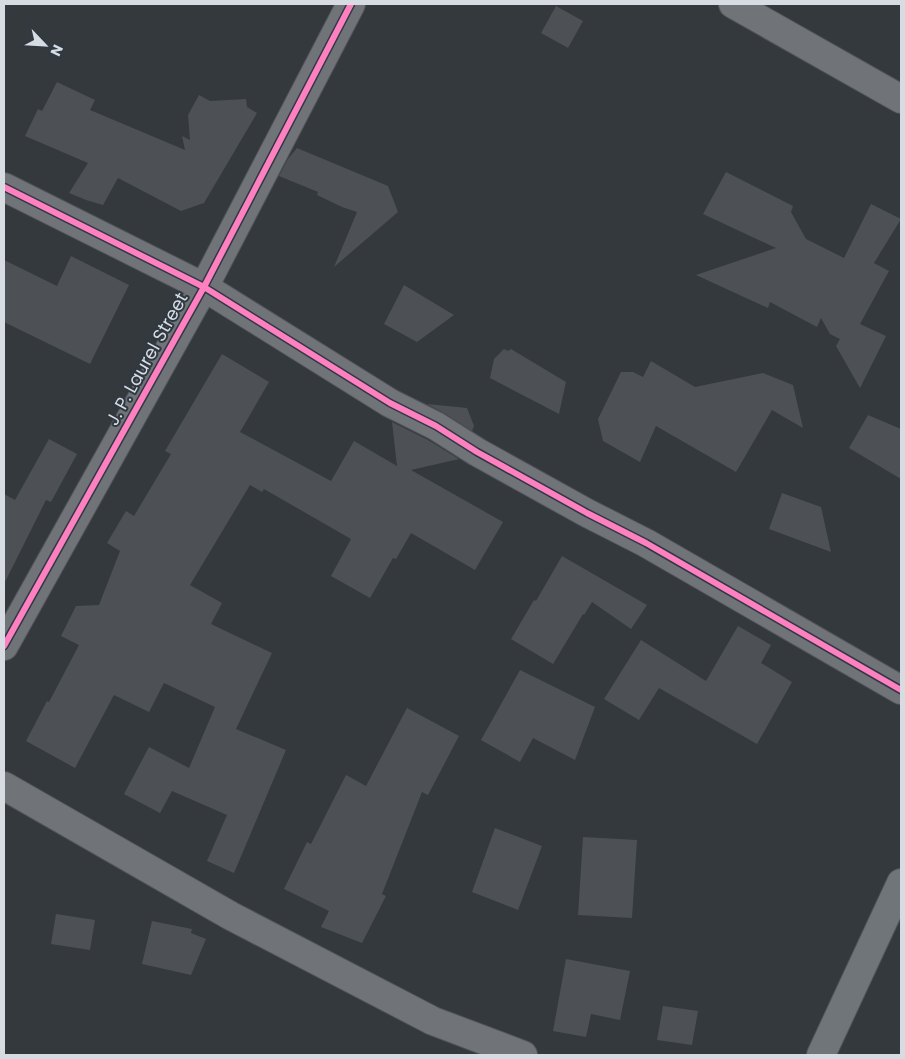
<svg xmlns="http://www.w3.org/2000/svg" width="905" height="1059" font-family="Poppins,sans-serif">
	<style>
		.building { fill: #4d5155 }
		.lines { fill: none; stroke-linecap: round; stroke-linejoin: round }
		.street-casing { stroke: #51555a; stroke-width: 30 }
		.secondary-casing { stroke: #51555a; stroke-width: 30 }
		.street { stroke: #707378; stroke-width: 28 }
		.secondary { stroke: #70757a; stroke-width: 28 }
		.cycleway-casing { stroke: #303842; stroke-width: 9 }
		.cycleway { stroke: #ff80c0; stroke-width: 6 }
		.labels { text-anchor: middle; stroke-width: 4; stroke-linejoin: round; paint-order: stroke }
		.street-label { font-size: 18px; fill: #d7dce2; stroke: #303842 }
	</style>
	<rect width="100%" height="100%" fill="#34393e"/>
	<!-- building -->
	<path class="building" d="M556 6 583 21 568 48 541 33Z
		M57 82 95 100 90 110 185 150 182 136 190 140 188 115 199 95 210 101 246 99 247 107 257 113 204 203 181 211 118 178 103 205 86 200 69 193 88 163 25 136 38 109 42 111Z
		M297 148 388 186 398 212 334 267 357 212 342 207 317 195 318 192 279 176 288 159Z
		M726 172 793 206 791 212 806 239 844 258 871 204 901 219 874 263 889 271 860 324 886 336 860 388 836 346 840 339 830 334 821 318 817 327 770 302 768 308 696 275 776 248 703 214Z
		M71 256 129 285 90 364 4 322V260L57 286Z
		M404 285 454 315 417 342 384 324Z
		M504 349 508 351 511 349 566 382 559 414 490 378 494 359Z
		M222 354 269 382 240 432 331 481 354 441 397 466 392 422 428 440 459 459 411 470 503 522 475 570 411 533 396 559 393 558 370 598 331 576 351 539 264 489 262 492 250 485 190 585 222 603 211 624 272 653 236 729 286 750 234 873 207 861 227 815 172 791 160 813 124 794 149 747 189 768 215 707 164 683 149 712 114 695 75 768 26 741 47 701 49 702 79 645 61 636 76 606 99 605 120 551 107 543 126 511 134 516 171 454 165 451Z
		M651 361 695 387 763 373 793 385 803 428 772 410 736 472 656 426 640 462 603 441 598 419 621 372H633L643 377Z
		M427 404 467 408 474 426 472 431 444 413Z
		M868 415 901 429V479L849 448Z
		M49 439 77 454 51 502 46 500 4 584V494L15 500Z
		M782 493 821 507 831 552 769 529Z
		M562 556 647 605 631 629 592 602 584 615 583 614 553 664 511 639 534 600 536 601Z
		M738 626 771 645 761 663 792 682 757 744 659 688 639 720 604 699 641 640 706 681Z
		M520 670 595 707 575 760 533 738 520 762 481 740Z
		M407 708 459 736 428 795 422 792 382 894 386 896 362 943 321 927 329 911 284 889 307 842 311 844 346 775 366 786Z
		M495 828 542 846 518 910 472 892Z
		M583 837 637 840 632 918 578 915Z
		M56 914 95 920 90 950 51 944Z
		M152 921 192 929 191 933 206 939 191 975 142 964Z
		M566 959 630 971 620 1020 591 1014 586 1037 553 1031Z
		M663 1006 698 1011 692 1045 657 1040Z"/>
	<g class="lines">
		<defs>
			<path id="street" d="M733 4 901 99
				M4 187 204 287 390 403 436 426 477 452 587 513 646 543 901 690
				M4 646 204 287 351 4
				M4 786 231 916 433 1021 523 1055"/>
			<path id="secondary" d="M821 1055 901 883"/>
		</defs>
		<!-- street casing -->
		<use href="#street" class="street-casing"/>
		<!-- secondary casing -->
		<use href="#secondary" class="secondary-casing"/>
		<!-- street -->
		<use href="#street" class="street"/>
		<!-- secondary -->
		<use href="#secondary" class="secondary"/>
		<defs>
			<path id="cycleway" d="M4 187 204 287 390 403 436 426 477 452 587 513 646 543 901 690
				M4 646 204 287 351 4"/>
		</defs>
		<!-- cycleway casing -->
		<use href="#cycleway" class="cycleway-casing"/>
		<!-- cycleway -->
		<use href="#cycleway" class="cycleway"/>
	</g>
	<g class="labels">
		<!-- street labels -->
		<g class="street-label">
			<text transform="translate(147 359) rotate(-61)" y="6">J. P. Laurel Street</text>
		</g>
	</g>
	<!-- border -->
	<rect width="905" height="1059" fill="none" stroke="#d7dce2" stroke-width="10"/>
	<!-- north arrow -->
	<g transform="translate(45 45) rotate(115)" stroke="#303842" stroke-width="4" paint-order="stroke">
	<path d="M0-4L9 19L0 12L-9 19Z" fill="#d7dce2"/>
	<text y="-8" font-size="14" font-weight="bold" text-anchor="middle" fill="#d7dce2">N</text>
	</g>
</svg>
